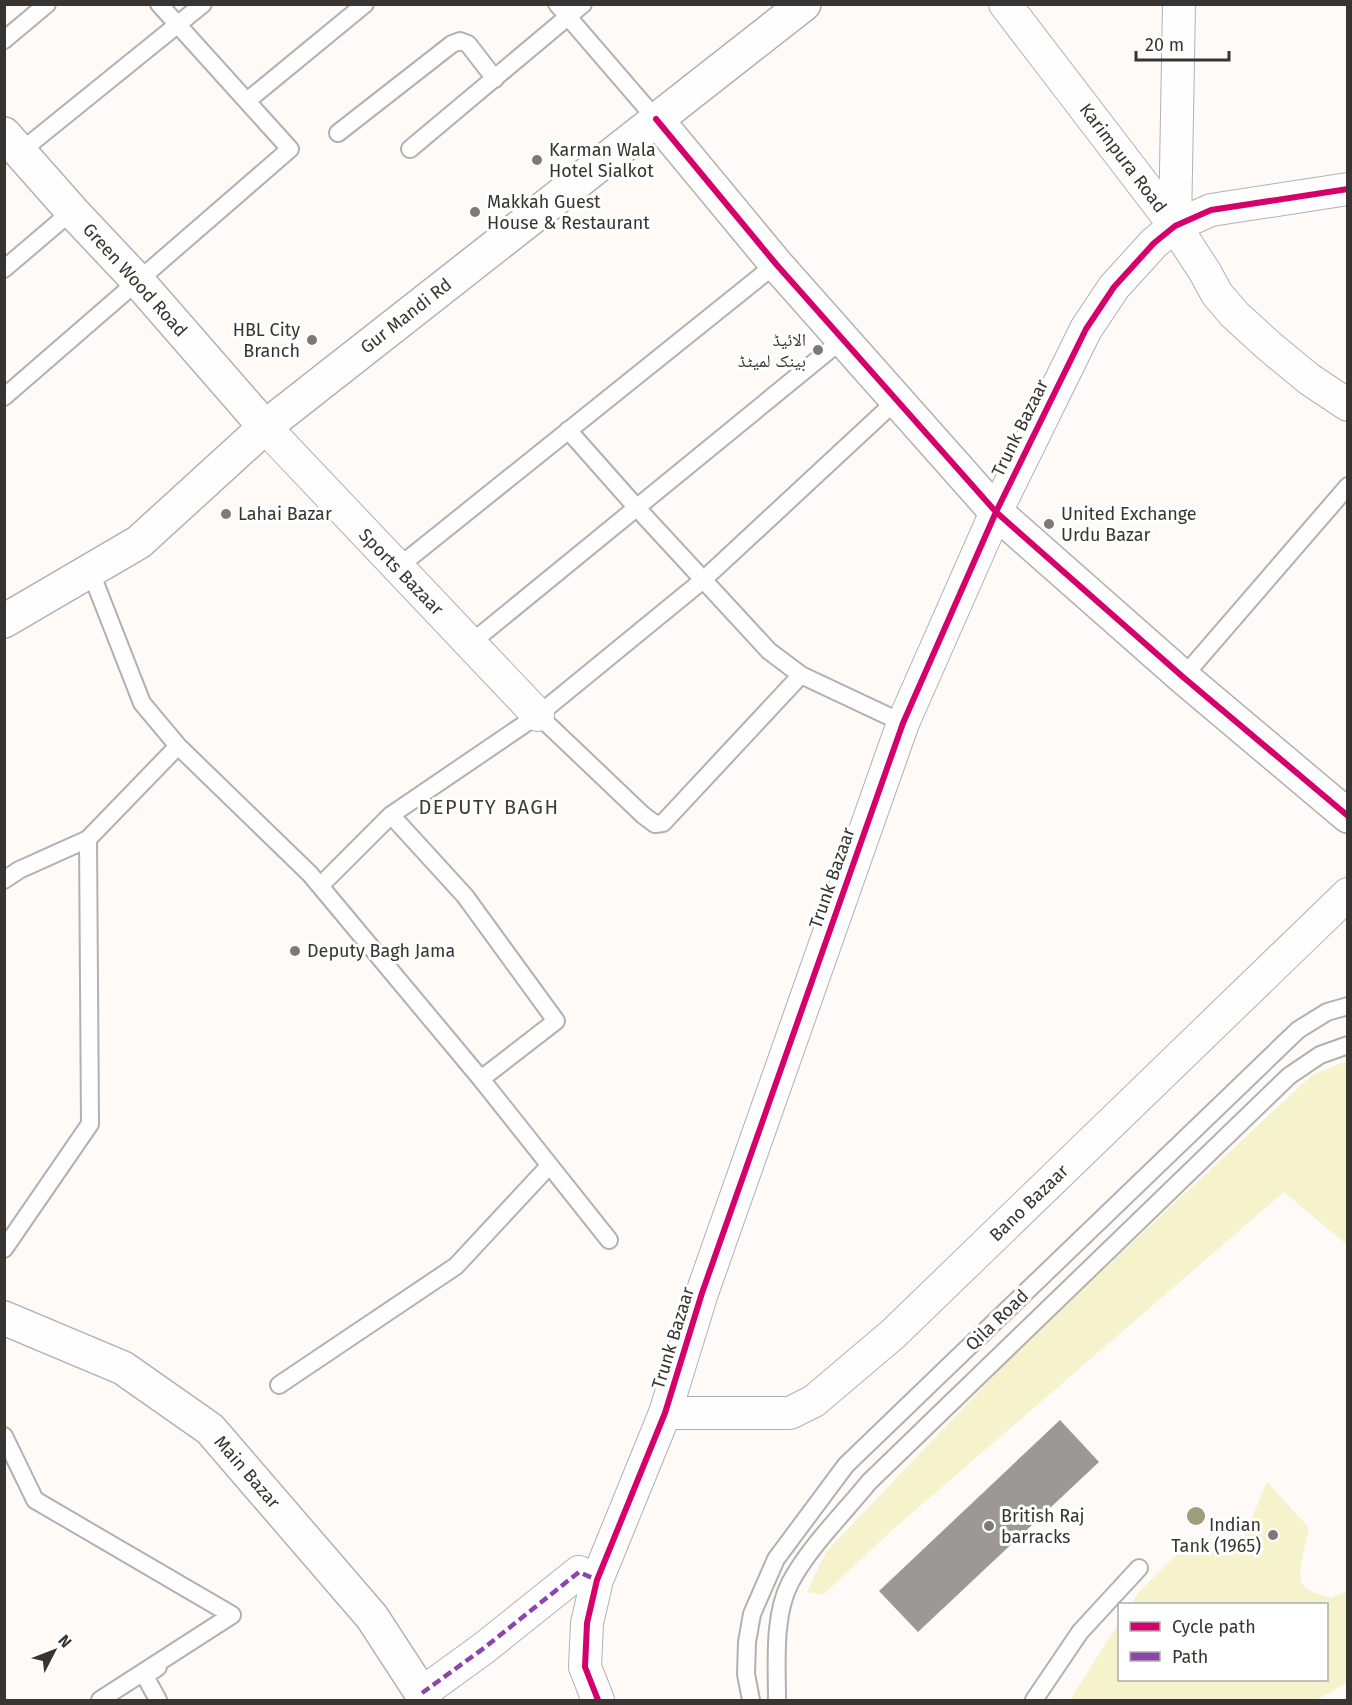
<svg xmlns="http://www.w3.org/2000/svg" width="1352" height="1705" font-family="'Fira Sans','Noto Naskh Arabic',sans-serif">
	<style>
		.green { fill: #f6f2cb }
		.building { fill: #9b9897 }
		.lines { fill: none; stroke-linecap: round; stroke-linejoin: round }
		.lane-casing { stroke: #b3b1af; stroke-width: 20 }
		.street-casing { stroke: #b3b1af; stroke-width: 34 }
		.secondary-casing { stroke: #b3b1af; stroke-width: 36 }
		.lane { stroke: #fffefe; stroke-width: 16 }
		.street { stroke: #fffefe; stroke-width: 32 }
		.secondary { stroke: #fffefe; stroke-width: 33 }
		.quiet { stroke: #8e44ad; stroke-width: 4.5; stroke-dasharray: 9 4.5; stroke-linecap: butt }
		.cycleway-casing { stroke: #fff; stroke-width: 10 }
		.cycleway { stroke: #d6006c; stroke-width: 6 }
		.tree { fill: #a09c7e }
		.poi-dot { fill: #7c7977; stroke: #fff; stroke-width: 2 }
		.labels { text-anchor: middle; stroke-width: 6; stroke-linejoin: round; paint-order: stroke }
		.poi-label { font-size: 18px; fill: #373432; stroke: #fff; text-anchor: start }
		.street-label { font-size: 18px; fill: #373432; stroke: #fff }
		.neighbourhood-label { font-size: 20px; letter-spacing: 1.5px; fill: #423c39; stroke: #fff }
	</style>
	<rect width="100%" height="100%" fill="#fdfaf8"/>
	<!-- green -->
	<path class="green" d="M1347 1061V1245L1284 1192 891 1531 823 1595 807 1592 826 1552 1029 1339 1312 1075Z
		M1267 1482 1309 1528C1307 1542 1294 1575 1304 1586 1310 1593 1323 1595 1331 1598L1347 1591V1683L1316 1700H1070L1119 1623 1120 1680H1326V1604H1131L1139 1592 1176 1555 1242 1541Z"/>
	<!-- building -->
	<path class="building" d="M1060 1420 1099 1462 918 1632 879 1591Z"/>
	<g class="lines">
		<defs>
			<path id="lane" d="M557 4 656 119
				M4 40 47 4
				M247 101 365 4
				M338 133 452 44 460 41 468 44 495 79
				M410 149 583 4
				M20 152 203 4
				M4 269 72 211
				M4 397 290 149 159 4
				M568 430 637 508 769 651 801 675 903 723
				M397 568 776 264
				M90 570 142 703 178 746 310 874 481 1079 609 1240
				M471 643 843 339
				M1183 677 1348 486
				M538 715 643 815 655 824 663 823 801 675
				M391 815 465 896 556 1021 481 1079
				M4 880 19 870 88 839
				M320 886 391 815 538 715 703 580 898 399
				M4 1249 90 1124 88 839 178 746
				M279 1385 456 1266 549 1166
				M4 1436 35 1500 232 1615 100 1700
				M158 1667 145 1676 158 1700
				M751 1700 746 1674 747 1642 752 1614 776 1559 846 1465 1298 1030 1327 1012 1348 1006
				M777 1700C777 1664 773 1616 790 1583 809 1547 844 1513 869 1482L1289 1076 1320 1055 1348 1045
				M1034 1700 1080 1632 1139 1568"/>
			<path id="street" d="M1005 4 1175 226 1205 272 1217 294 1235 315 1269 346 1309 379 1348 405
				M1175 226 1179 4
				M265 427 538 715
				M665 1413H790L814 1401 893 1334 1348 894
				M422 1693 484 1648 579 1572 597 1580
				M598 1700 585 1667 587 1623 597 1580 665 1413 702 1293 903 723 996 512 1086 329 1114 287 1154 243 1175 226 1211 210 1348 189"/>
			<path id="secondary" d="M656 119 776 264 996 512 1183 677 1348 816
				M4 134 72 211 137 280 265 427
				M4 621 139 542 265 427 804 4
				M4 1318 123 1368 210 1429 372 1617 426 1700"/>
		</defs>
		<!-- lane casing -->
		<use href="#lane" class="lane-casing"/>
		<!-- street casing -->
		<use href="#street" class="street-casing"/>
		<!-- secondary casing -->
		<use href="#secondary" class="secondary-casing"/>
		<!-- lane -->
		<use href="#lane" class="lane"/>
		<!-- street -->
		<use href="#street" class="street"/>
		<!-- secondary -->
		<use href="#secondary" class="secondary"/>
		<!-- quiet -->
		<path class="quiet" d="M422 1693 484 1648 579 1572 597 1580"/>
		<defs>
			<path id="cycleway" d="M656 119 776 264 996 512 1183 677 1348 816
				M598 1700 585 1667 587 1623 597 1580 665 1413 702 1293 903 723 996 512 1086 329 1114 287 1154 243 1175 226 1211 210 1348 189"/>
		</defs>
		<!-- cycleway casing -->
		<use href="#cycleway" class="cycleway-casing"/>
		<!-- cycleway -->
		<use href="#cycleway" class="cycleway"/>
	</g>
	<!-- trees -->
	<circle class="tree" cx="1196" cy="1516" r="9"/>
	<!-- markers -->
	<g class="poi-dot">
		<circle cx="537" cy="160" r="6"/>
		<circle cx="475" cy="212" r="6"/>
		<circle cx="312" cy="340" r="6"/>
		<circle cx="818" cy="350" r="6"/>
		<circle cx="226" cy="514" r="6"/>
		<circle cx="1049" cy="524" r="6"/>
		<circle cx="295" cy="951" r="6"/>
		<circle cx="989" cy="1526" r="6"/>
		<circle cx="1273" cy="1535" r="6"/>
	</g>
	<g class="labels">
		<!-- poi labels -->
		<g class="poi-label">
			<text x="549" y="156">Karman Wala<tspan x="549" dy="21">Hotel Sialkot</tspan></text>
			<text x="487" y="208">Makkah Guest<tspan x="487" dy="21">House &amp; Restaurant</tspan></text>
			<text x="300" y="336" text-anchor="end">HBL City<tspan x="300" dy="21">Branch</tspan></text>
			<text x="806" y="346" text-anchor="end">الائیڈ<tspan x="806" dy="21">بینک لمیٹڈ</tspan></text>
			<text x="238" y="520">Lahai Bazar</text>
			<text x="1061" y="520">United Exchange<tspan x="1061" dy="21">Urdu Bazar</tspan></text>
			<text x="307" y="957">Deputy Bagh Jama</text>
			<text x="1001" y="1522">British Raj<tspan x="1001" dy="21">barracks</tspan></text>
			<text x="1261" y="1531" text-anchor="end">Indian<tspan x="1261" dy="21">Tank (1965)</tspan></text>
		</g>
		<!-- street labels -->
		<g class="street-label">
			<text transform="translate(1123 158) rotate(53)" y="6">Karimpura Road</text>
			<text transform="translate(135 280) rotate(48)" y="6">Green Wood Road</text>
			<text transform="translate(406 316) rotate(-38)" y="6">Gur Mandi Rd</text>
			<text transform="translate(1020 428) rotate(-64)" y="6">Trunk Bazaar</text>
			<text transform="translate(401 572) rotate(46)" y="6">Sports Bazaar</text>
			<text transform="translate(832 878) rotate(-71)" y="6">Trunk Bazaar</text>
			<text transform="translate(1029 1203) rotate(-44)" y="6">Bano Bazaar</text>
			<text transform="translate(997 1320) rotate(-44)" y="6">Qila Road</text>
			<text transform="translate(673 1338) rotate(-73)" y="6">Trunk Bazaar</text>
			<text transform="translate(247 1472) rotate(49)" y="6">Main Bazar</text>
		</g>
		<!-- neighbourhood labels -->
		<g class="neighbourhood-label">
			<text x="489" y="814">DEPUTY BAGH</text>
		</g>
	</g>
	<!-- border -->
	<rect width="1352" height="1705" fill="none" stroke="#373432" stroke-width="12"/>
	<!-- legend -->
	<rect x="1118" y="1603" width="210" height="78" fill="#ffffff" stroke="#afaead" stroke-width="1.5"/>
	<rect x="1130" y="1622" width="30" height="9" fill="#d6006c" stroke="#afaead" stroke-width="1.5"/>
	<text x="1172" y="1633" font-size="18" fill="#373432">Cycle path</text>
	<rect x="1130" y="1652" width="30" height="9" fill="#8e44ad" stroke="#afaead" stroke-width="1.5"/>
	<text x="1172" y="1663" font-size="18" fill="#373432">Path</text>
	<!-- north arrow -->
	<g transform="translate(54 1651) rotate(48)" stroke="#ffffff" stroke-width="4.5" paint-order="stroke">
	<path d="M0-4.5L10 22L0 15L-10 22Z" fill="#373432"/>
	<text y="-9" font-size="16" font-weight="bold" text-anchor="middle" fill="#373432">N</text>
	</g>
	<!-- scale -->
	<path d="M1136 51v9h93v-9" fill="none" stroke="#373432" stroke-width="3"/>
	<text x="1145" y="51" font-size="18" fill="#373432" stroke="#ffffff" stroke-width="4.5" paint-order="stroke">20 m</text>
</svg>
